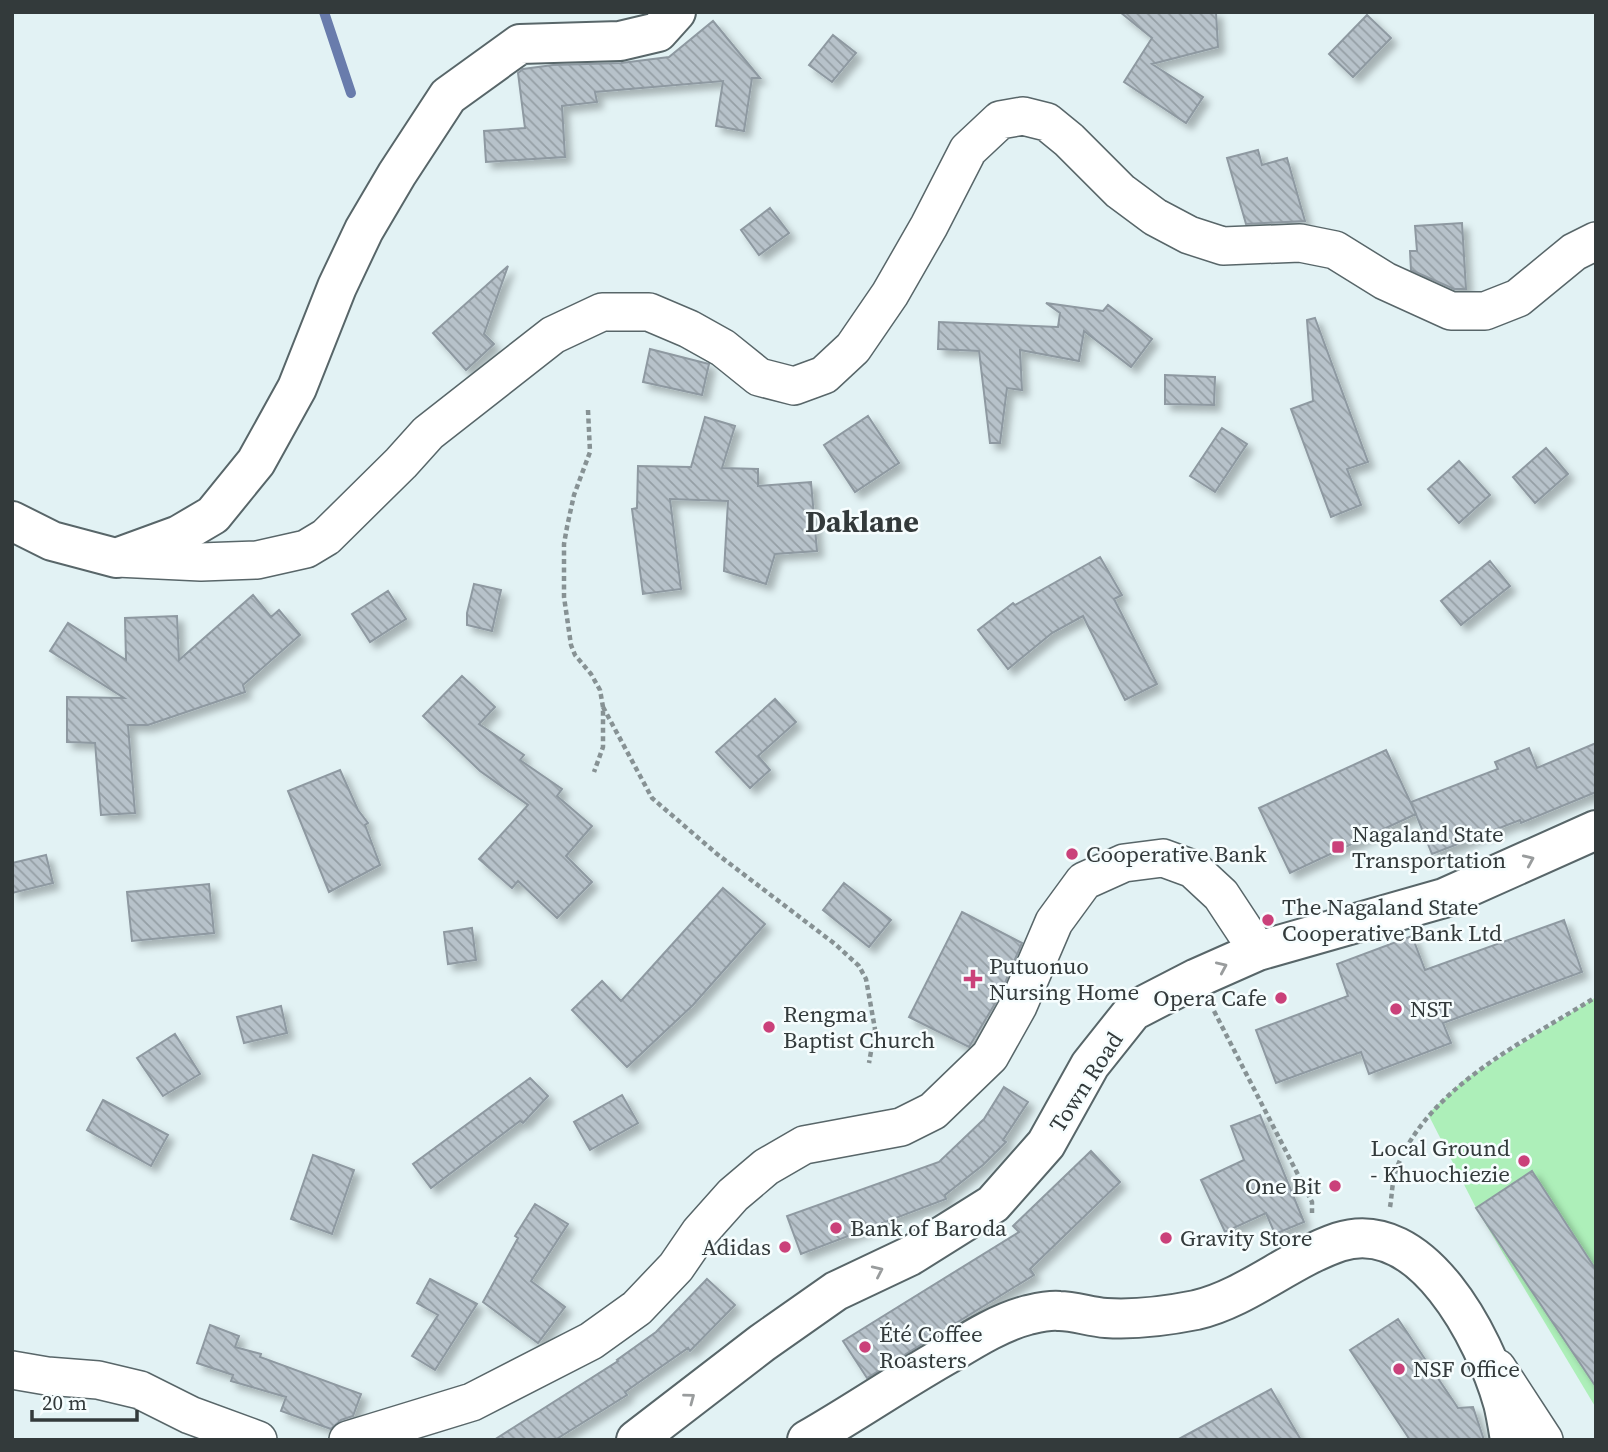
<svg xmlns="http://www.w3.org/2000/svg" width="1608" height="1452" font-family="'Source Serif 4',serif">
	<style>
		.park { fill: #adefb9 }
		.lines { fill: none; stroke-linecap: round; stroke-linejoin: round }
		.stream { stroke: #697cac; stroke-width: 10 }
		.building { fill: url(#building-back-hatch); stroke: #8e99a1; stroke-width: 2; filter: url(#shadow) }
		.tertiary-casing { stroke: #586669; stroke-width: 40 }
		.secondary-casing { stroke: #586669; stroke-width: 42 }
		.primary-casing { stroke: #586669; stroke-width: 42 }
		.trunk-casing { stroke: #586669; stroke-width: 42 }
		.path { stroke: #879294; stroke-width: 4.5; stroke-dasharray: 5 3.5; stroke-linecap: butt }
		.tertiary { stroke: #fff; stroke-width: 37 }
		.secondary { stroke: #fff; stroke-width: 38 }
		.primary { stroke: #fff; stroke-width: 38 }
		.trunk { stroke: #fff; stroke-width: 38 }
		.oneway { stroke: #999c9d }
		.poi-dot { fill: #ca417a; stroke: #f6fdfe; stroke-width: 2.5 }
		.labels { text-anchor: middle; stroke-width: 5; stroke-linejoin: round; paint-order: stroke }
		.poi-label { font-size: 23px; fill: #333a3b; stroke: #f6fdfe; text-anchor: start }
		.street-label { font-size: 23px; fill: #333a3b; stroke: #f6fdfe }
		.district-label { font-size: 30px; font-weight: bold; fill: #333a3b; stroke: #f6fdfe }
	</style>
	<defs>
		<pattern id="building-back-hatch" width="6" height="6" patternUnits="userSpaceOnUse" patternTransform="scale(1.75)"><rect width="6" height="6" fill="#b7c2ca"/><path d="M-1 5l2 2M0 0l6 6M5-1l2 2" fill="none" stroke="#959fa5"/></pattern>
		<filter id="shadow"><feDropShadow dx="6" dy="6" stdDeviation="3.5" flood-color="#0004"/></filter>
	</defs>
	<rect width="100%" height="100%" fill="#e2f2f4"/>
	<!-- park -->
	<path class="park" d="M1596 997V1408L1476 1208 1428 1114 1464 1080Z"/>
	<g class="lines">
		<!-- stream -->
		<path class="stream" d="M324 12 351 93"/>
	</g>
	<!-- building -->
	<path class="building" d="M1120 12H1216L1218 47 1152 64 1203 97 1186 123 1124 82 1152 38Z
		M1367 15 1391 38 1353 77 1329 54Z
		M713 21 760 78H752L744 131 716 126 723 81 595 92 597 102 562 106 565 157 486 162 484 131 525 128 518 73 523 69 553 65 621 63 669 57Z
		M833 35 856 53 832 82 809 65Z
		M1258 150 1262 165 1287 158 1305 221 1246 224 1227 158Z
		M770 208 789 233 759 255 741 230Z
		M1462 223 1466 289H1454L1411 270 1410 251H1417L1415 226Z
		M508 266 484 334 494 344 466 370 433 333Z
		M1046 303 1103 311 1108 305 1152 339 1131 367 1084 331 1079 361 1020 350 1022 390 1007 388 1000 443H990L979 351 938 349 939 322 1058 327 1060 313Z
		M1315 318 1368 462 1347 469 1361 505 1331 517 1291 409 1313 401 1307 320Z
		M650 349 709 364 702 395 643 382Z
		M1165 375 1215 377 1214 405 1165 404Z
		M868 416 899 463 855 492 824 445Z
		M705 417 735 426 722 468 758 469V486L811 482 817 551 775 554 766 584 724 571 728 501 670 499 681 589 643 594 632 509 637 508 638 466 691 467Z
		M1222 428 1247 444 1215 492 1190 476Z
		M1546 448 1568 474 1535 503 1513 477Z
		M1459 461 1490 495 1459 523 1428 489Z
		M1100 557 1122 595 1114 599 1157 684 1125 700 1083 616 1052 633 1008 669 978 630 1013 603 1015 605Z
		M1490 561 1510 586 1461 625 1441 601Z
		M474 584 501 590 492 631 467 625V613Z
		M388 591 406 619 370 642 352 614Z
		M253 595 271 617 279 610 300 635 243 685 245 692 148 725H128L135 813 101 815 95 743 67 742V697L124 698 50 651 68 623 126 660 125 618 177 616 179 660Z
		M462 676 495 707 479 724 524 755 520 760 562 789 557 796 592 826 566 856 592 882 557 918 518 881 512 888 479 859 528 805 480 771 423 716Z
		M775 699 796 722 758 756 770 770 750 788 716 752Z
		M1596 743V792L1521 823 1520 820 1432 854 1411 802 1498 769 1495 762 1529 748 1537 768Z
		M1386 750 1416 814 1290 873 1259 808Z
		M340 770 358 810 368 823 365 825 380 865 329 892 288 791Z
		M46 855 53 883 12 893V863Z
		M844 883 891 920 869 947 823 910Z
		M209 884 214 933 132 941 127 892Z
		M723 888 765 924 693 1005 627 1067 572 1010 602 981 621 1001Z
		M962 912 1022 943 999 997 969 1047 909 1017Z
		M1564 920 1582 972 1443 1023 1451 1043 1369 1074 1361 1052 1276 1083 1256 1030 1348 996 1337 964 1412 936 1425 970Z
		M472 928 476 960 448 964 444 932Z
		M281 1006 287 1033 244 1043 237 1017Z
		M175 1034 200 1074 163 1096 137 1058Z
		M530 1078 548 1096 523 1123 520 1121 431 1188 413 1164Z
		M1004 1087 1028 1102 1003 1140 1006 1142 983 1165 945 1195 946 1199 801 1254 787 1216 939 1162 984 1119Z
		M622 1095 638 1123 590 1150 574 1122Z
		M103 1100 168 1135 151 1166 87 1130Z
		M1260 1115 1304 1222 1275 1234 1266 1213 1225 1232 1201 1180 1244 1160 1231 1126Z
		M1091 1151 1120 1182 1030 1269 1034 1275 867 1378 843 1341 1019 1232 1013 1226Z
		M313 1155 354 1170 332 1234 291 1219Z
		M1532 1171 1596 1270V1387L1476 1208Z
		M535 1204 568 1224 531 1281 565 1307 538 1343 483 1302 518 1238 515 1236Z
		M430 1279 477 1304 435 1370 412 1356 438 1315 417 1303Z
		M707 1279 735 1305 690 1351 688 1348 625 1392 627 1395 555 1440H494L618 1361 617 1360 656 1332Z
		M1398 1319 1458 1408 1473 1407 1484 1440H1410L1350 1350Z
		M210 1325 239 1336 235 1347 261 1354 260 1357 361 1394 353 1416 341 1420 331 1429 281 1411 286 1397 231 1381 233 1375 197 1363Z
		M1271 1389 1301 1440H1177Z"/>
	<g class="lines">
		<defs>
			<path id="tertiary" d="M117 558 201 562 257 560 306 549 326 537 401 463 428 433 553 335 602 312H649L689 329 723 348 759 377 794 386 824 375 853 348 890 294 929 226 968 150 1000 120 1023 116 1047 122 1069 140 1120 191 1155 217 1189 235 1223 246 1300 243 1335 250 1385 281 1451 311H1485L1518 298 1574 252 1596 241
				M1497 1368 1544 1440
				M12 1370 47 1376 98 1380 140 1390 190 1415 258 1440
				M348 1440 472 1402 591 1341 637 1308 676 1267 700 1232 733 1195 766 1167 804 1145 901 1127 933 1111 990 1056 1018 1006 1054 922 1084 881 1124 863 1163 858 1193 869 1221 895 1258 951"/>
			<path id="secondary" d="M807 1440C856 1412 902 1380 952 1352 975 1338 1001 1322 1028 1315 1037 1313 1049 1310 1059 1311 1075 1311 1090 1317 1106 1318 1136 1320 1166 1316 1196 1310 1247 1298 1289 1259 1339 1242 1422 1215 1485 1339 1503 1403 1506 1415 1508 1428 1510 1440"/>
			<path id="primary" d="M12 521 52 541 116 558 179 535 213 515 256 462 297 388 337 287 364 230 397 174 448 96 520 44 620 41 658 32 676 12"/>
			<path id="trunk" d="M636 1440 762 1343 836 1291 910 1256 993 1204 1046 1144 1090 1065 1133 1011 1197 978 1258 951 1444 898 1596 830"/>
		</defs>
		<!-- tertiary casing -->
		<use href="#tertiary" class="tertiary-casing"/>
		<!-- secondary casing -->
		<use href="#secondary" class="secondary-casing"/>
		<!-- primary casing -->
		<use href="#primary" class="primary-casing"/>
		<!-- trunk casing -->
		<use href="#trunk" class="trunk-casing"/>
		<!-- path -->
		<path class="path" d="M588 410 590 452 574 495 567 527 564 544V597L571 645 575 655 591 674 600 690 603 707V747L594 772
			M603 707 652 798 717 854 835 944 859 966 866 979 875 1029 869 1063
			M1214 1011 1312 1202V1213
			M1390 1207C1392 1196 1392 1181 1396 1170 1427 1087 1524 1042 1596 997"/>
		<!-- tertiary -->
		<use href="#tertiary" class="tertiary"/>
		<!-- secondary -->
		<use href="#secondary" class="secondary"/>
		<!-- primary -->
		<use href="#primary" class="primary"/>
		<!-- trunk -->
		<use href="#trunk" class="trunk"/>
	</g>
	<!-- one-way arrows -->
	<defs><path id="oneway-chevron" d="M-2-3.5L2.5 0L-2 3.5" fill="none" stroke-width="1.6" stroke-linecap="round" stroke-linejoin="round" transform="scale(1.75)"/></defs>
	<g class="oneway">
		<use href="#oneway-chevron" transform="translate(1529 860) rotate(-24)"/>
		<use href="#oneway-chevron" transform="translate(1222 967) rotate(-24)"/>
		<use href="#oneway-chevron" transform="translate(878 1271) rotate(-25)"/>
		<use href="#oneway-chevron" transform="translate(690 1398) rotate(-37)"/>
	</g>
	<!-- markers -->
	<g class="poi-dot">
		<rect x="1331" y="840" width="14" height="14" rx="3.5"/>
		<circle cx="1072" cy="854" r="7"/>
		<circle cx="1268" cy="920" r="7"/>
		<path d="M969.5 968.5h7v7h7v7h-7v7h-7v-7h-7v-7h7z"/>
		<circle cx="1281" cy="998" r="7"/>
		<circle cx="1396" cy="1009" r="7"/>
		<circle cx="769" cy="1027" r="7"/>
		<circle cx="1524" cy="1161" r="7"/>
		<circle cx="1335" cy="1186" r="7"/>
		<circle cx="836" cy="1228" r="7"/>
		<circle cx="1166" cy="1238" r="7"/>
		<circle cx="785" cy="1247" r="7"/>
		<circle cx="865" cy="1347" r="7"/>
		<circle cx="1399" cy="1369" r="7"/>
	</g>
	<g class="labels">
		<!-- poi labels -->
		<g class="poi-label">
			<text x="1352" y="842">Nagaland State<tspan x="1352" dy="26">Transportation</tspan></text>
			<text x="1086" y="862">Cooperative Bank</text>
			<text x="1282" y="915">The Nagaland State<tspan x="1282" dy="26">Cooperative Bank Ltd</tspan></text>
			<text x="989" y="974">Putuonuo<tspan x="989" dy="26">Nursing Home</tspan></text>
			<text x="1267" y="1006" text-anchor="end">Opera Cafe</text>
			<text x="1410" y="1017">NST</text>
			<text x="783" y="1022">Rengma<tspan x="783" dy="26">Baptist Church</tspan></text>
			<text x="1510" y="1156" text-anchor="end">Local Ground<tspan x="1510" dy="26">- Khuochiezie</tspan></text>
			<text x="1321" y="1194" text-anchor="end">One Bit</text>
			<text x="850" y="1236">Bank of Baroda</text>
			<text x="1180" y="1246">Gravity Store</text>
			<text x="771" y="1255" text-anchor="end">Adidas</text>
			<text x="879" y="1342">Été Coffee<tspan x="879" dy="26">Roasters</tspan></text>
			<text x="1413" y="1377">NSF Office</text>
		</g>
		<!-- street labels -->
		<g class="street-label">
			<text transform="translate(1086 1082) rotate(-57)" y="8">Town Road</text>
		</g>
		<!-- district labels -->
		<g class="district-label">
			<text x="862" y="532">Daklane</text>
		</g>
	</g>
	<!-- border -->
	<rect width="1608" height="1452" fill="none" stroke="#333a3b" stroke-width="28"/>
	<!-- scale -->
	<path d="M32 1410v10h105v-10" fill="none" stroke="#333a3b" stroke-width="3.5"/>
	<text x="42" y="1410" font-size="21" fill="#333a3b" stroke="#f6fdfe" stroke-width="5" paint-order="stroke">20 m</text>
</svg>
